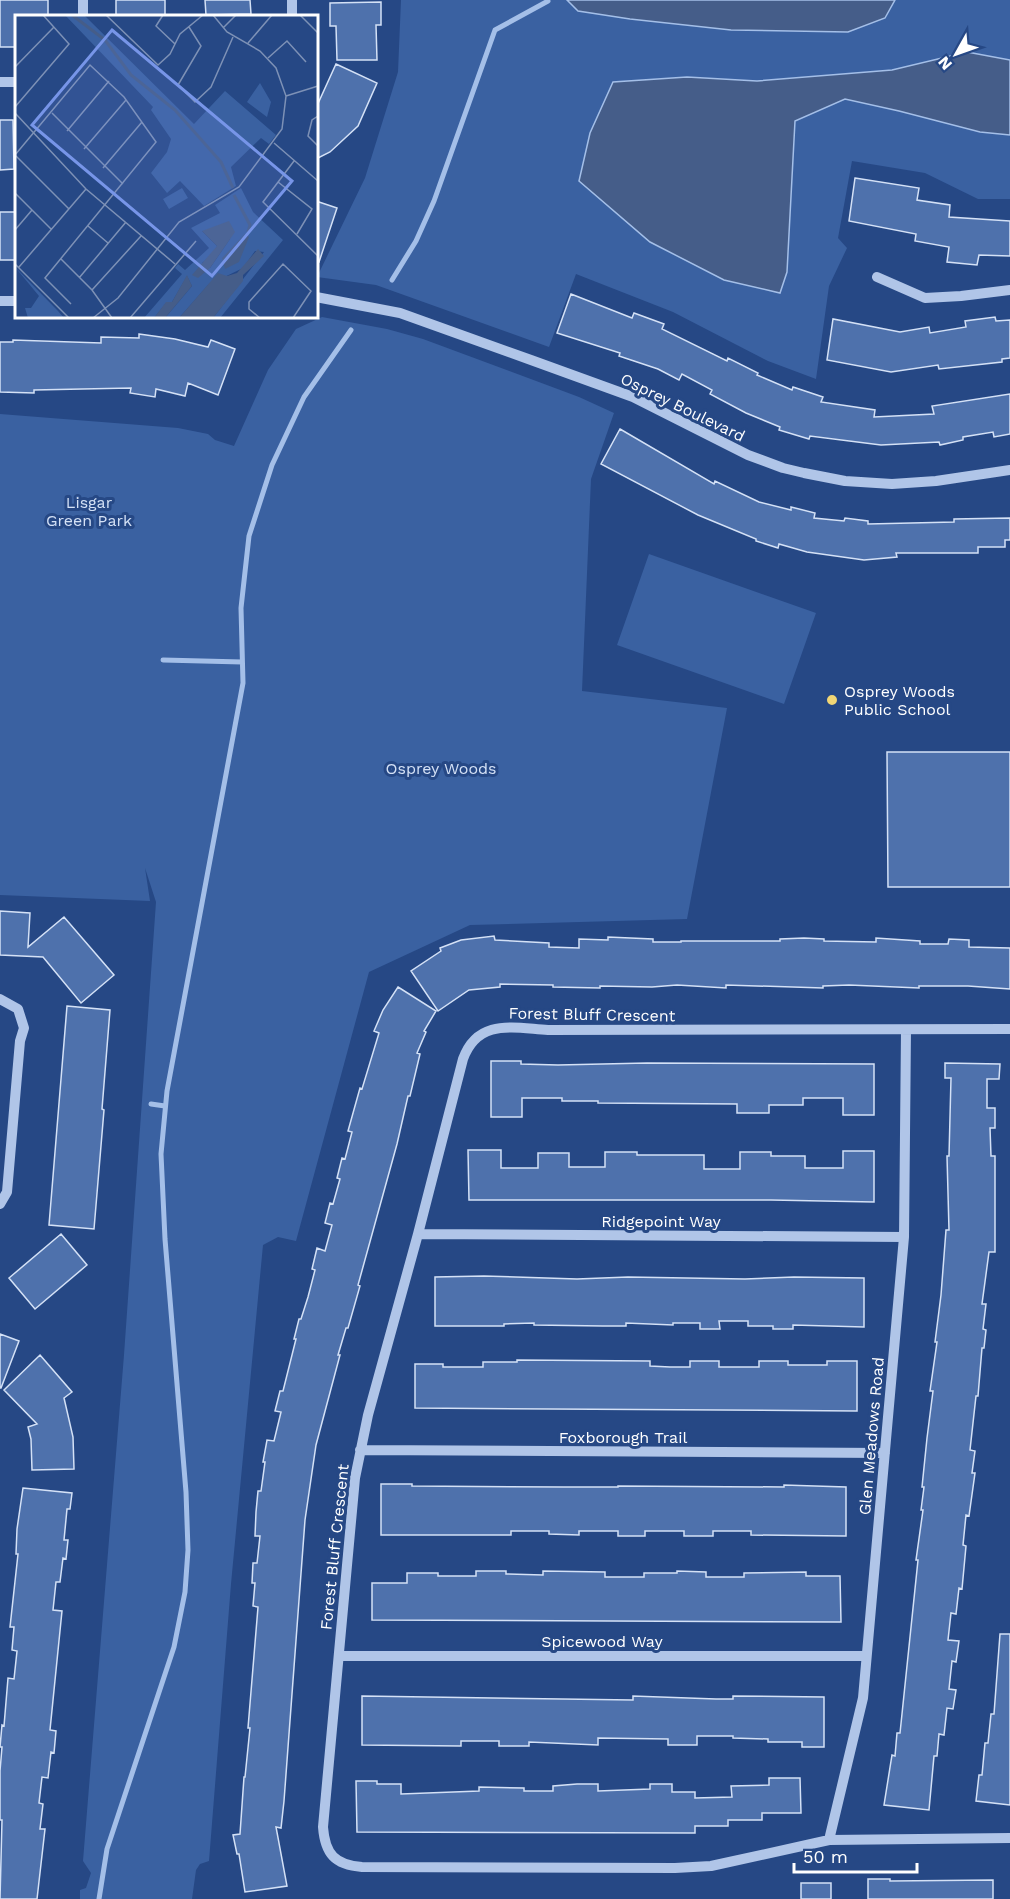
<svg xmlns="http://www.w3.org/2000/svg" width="1010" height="1899" font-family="'Work Sans',sans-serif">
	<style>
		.green { fill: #3a61a1 }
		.water { fill: #455d89; stroke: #a4bfe8; stroke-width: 1.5 }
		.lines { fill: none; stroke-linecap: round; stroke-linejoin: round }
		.stream { stroke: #a4bfe8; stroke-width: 5 }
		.building { fill: #4e71ac; stroke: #d4e1f6; stroke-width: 1.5 }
		.minor { stroke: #b0c5e8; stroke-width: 10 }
		.poi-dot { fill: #f1d675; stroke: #264885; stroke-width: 2 }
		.labels { text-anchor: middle; stroke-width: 6; stroke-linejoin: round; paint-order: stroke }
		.street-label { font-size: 16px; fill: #fff; stroke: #264885 }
		.park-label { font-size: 16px; fill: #d4e1f6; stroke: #264885 }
		.poi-label { font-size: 16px; fill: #fff; stroke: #264885; text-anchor: start }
		.inset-river { fill: none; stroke: #455d89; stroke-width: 3 }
		.inset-road { fill: none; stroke: #7d91b6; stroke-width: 1.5 }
		.view { fill: #7795e8; fill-opacity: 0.15; stroke: #7795e8; stroke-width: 3 }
		.inset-edge { fill: none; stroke: #fff; stroke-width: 3 }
	</style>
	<rect width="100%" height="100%" fill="#264885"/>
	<!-- green -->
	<path class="green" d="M401 0H567L579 11 630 19 731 30 848 32 885 18 895 0H1010V60L967 52 892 70 757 81 687 77 613 82 590 133 787 272 795 121 845 99 899 111 980 132 1010 135V199H978L925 173 852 161 838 238 847 248 829 286 816 379 768 361 673 312 576 274 549 347 376 285 317 277 365 178 398 72Z
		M322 317 387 329 423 339 579 397 614 413 591 479 582 691 727 708 687 919 470 925 369 972 296 1241 278 1237 263 1245 231 1584 209 1861 200 1864 196 1870 192 1899H80V1890L86 1888 91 1873 83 1861 124 1355 156 902 145 868 150 901 0 895V414L178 428 208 434 215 440 234 446 268 370 296 329Z
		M649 554 816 613 784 704 617 645Z"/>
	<!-- water -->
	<path class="water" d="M567 0H895L885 18 848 32 731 30 630 19 578 11Z
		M967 52 1010 60V135L980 132 899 111 845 99 795 121 787 272 780 293 724 280 650 242 579 181 590 133 613 82 687 77 757 81 892 70Z"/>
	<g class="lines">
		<!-- stream -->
		<path class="stream" d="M392 280 416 241 434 201 495 30 548 1
			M163 660 242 662
			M151 1104 165 1106
			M99 1899 107 1849 174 1647 185 1592 188 1550 186 1492 165 1239 161 1154 167 1091 243 683 241 608 249 536 272 465 304 397 351 330"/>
	</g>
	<!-- building -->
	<path class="building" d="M0 0H48V16H16V47H0Z
		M116 0H165V15L116 16Z
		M205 0H250L251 14 206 15Z
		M381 2V25H376L377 60H337L336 26H330V3Z
		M336 64 377 83 358 126 330 152 316 159V108Z
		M0 120H13L14 169 0 170Z
		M855 178 919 188 917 200 950 205 949 217 1010 221V256L979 255 977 265 947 262 949 247 915 241 916 234 849 221Z
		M316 201 337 208 319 262 316 261Z
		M0 212H16V260H0Z
		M571 294 632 318 634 313 664 324 662 329 727 361 728 358 758 373 757 375 792 390 793 387 823 397 821 402 875 410 874 417 934 414 932 406 1010 394V434L994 437 993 432 963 437V440L940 445 939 442 881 445 810 436 809 439 779 430 780 427 746 413 710 394 712 390 682 374 679 380 658 369 619 356 620 353 557 333Z
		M995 317 996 321 1010 320V358L1002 359V362L939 369 938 365 891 372 827 360 833 319 900 332 929 327 930 333 966 327 965 321Z
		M139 334 175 339 208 347 211 340 235 349 218 395 188 383 185 396 156 389 155 397 130 393 131 388 34 390V393L0 392V342H13V340L101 343V337L139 338Z
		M620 429 714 484 715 481 759 502 791 510V507L815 513 814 518 844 521 845 518 868 521V524L954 522V519L1010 518V540H1005V547H978V553H896L897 557 864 560 807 552 779 544 778 548 756 541V539L698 515 601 464Z
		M887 752H1010V887H888Z
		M0 911 30 913 28 947 64 917 114 975 81 1003 43 957 0 955Z
		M494 936 495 940 549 943V947L579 948V939L608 940V937L653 939V942H681V941H780V939L804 938 824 939V941L876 942V938L920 941V944H948L949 939 969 940V947L1010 948V989L968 986H919V988L849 985 823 986V988L726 985V988L677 985 652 987 600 986V988L553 987V985L500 984V987L469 990 438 1011 411 971 441 951 440 948 461 940Z
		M398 987 436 1011 424 1031 426 1032 417 1053 420 1054 410 1096H408L397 1144 358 1285 360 1286 348 1328H346L338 1355H340L316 1445 305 1520 284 1801 281 1828 276 1827 287 1886 245 1892 239 1854H237L233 1835 240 1834 244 1777H245L250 1728H248L258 1607 253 1606 255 1583H252L253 1563H257L260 1536H255L256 1512 258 1491H261L265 1462H263L267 1440 274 1441 281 1412 275 1411 280 1391H283L296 1339H294L299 1319H301L308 1297 315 1270 312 1269 317 1248 325 1251 332 1225 325 1223 330 1203 333 1204 340 1179 337 1178 342 1158 345 1159 352 1132 348 1131 360 1088 362 1089 379 1033 374 1031 383 1010Z
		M67 1006 110 1010 102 1109 104 1110 94 1229 49 1225Z
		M491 1061H521V1064L558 1065 647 1063 874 1064V1115H843V1098H803V1105H769V1113H737V1104L598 1103V1101H562V1098H522V1117H491Z
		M945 1063 1000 1064 999 1079H987V1108H995V1128H990L991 1156H995V1252H989L982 1304H986L983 1329 986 1330 984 1348H982L978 1396H976L970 1450 975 1451 972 1473H975L969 1516 966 1515 963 1545 966 1546 962 1589 959 1588 956 1614 951 1613 948 1640 959 1641 956 1662 952 1661 949 1689 956 1690 953 1709 947 1708 944 1735 939 1734 937 1756H934L929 1810 884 1805 892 1755 895 1756 897 1733H900L918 1560H916L923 1510H921L924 1487H922L927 1438 933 1391H930L937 1342H935L941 1295 946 1230H949L947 1156H949L951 1078H945Z
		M468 1150H501V1168H538V1153H569V1167H605V1152H637V1155H704V1169H740V1152H771V1156H805V1168H843V1151H874V1202L771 1200H469Z
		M61 1234 87 1265 35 1309 9 1278Z
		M484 1276 577 1279 628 1277 745 1279 794 1277 864 1278V1327L793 1325V1329H773V1326H748V1321H719L720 1329H700V1323H673V1325L626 1323V1326H603L534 1325V1323L504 1324V1326H435V1277Z
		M0 1334 19 1341 1 1388H0Z
		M40 1355 72 1392 64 1398 73 1437 74 1469 32 1470 31 1439 28 1427 37 1424 4 1390Z
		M517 1360 650 1361V1366L670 1367H690V1361H719V1367H759V1361H788V1365H827V1361H857V1411L415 1408V1364H443V1367H483V1362H517Z
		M381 1484H412V1486L564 1487H618V1486L784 1487V1485L846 1487V1536L751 1535V1531H713V1536H684V1531H645V1536H618V1531H579V1535L549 1534V1531H511V1535H381Z
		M23 1488 72 1493 70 1509H67L64 1540H68L66 1559 63 1558 60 1582H56L53 1610 62 1611 50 1730 56 1731 54 1753 51 1752 48 1778 42 1777 39 1803 43 1804 40 1829H45L37 1899H0L2 1820H0V1771L2 1747H0L2 1725 4 1726 8 1678 14 1679 17 1651 12 1650 14 1627H10L18 1554H16L17 1529Z
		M476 1571H506V1574L543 1575V1571L605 1572V1577H644V1573H677V1571L706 1572V1577H744V1573L806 1572V1576H840L841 1622 372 1620V1583H407V1573H438V1576H476Z
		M1000 1634H1010V1805L976 1801 979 1775H982L985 1743H988L991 1714H994Z
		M362 1696 633 1700V1696L716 1699H733V1696L824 1697V1747H802V1742H768V1739L733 1738V1736H697V1745H668V1739L598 1738V1745L529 1742V1746H499V1741H461V1746L362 1745Z
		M769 1778H800L801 1813H762V1820H728V1826H695V1833L357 1832 356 1781H377V1784H401V1794L479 1791V1787L524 1788V1791H553V1786L577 1784H598V1791L650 1789V1784H672V1792H695V1798L732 1797 731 1786 769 1785Z
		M868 1879H890V1881L993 1880V1899H868Z
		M801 1883H831V1899H801Z"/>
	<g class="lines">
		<!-- minor -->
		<path class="minor" d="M83 16V0
			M292 16V0
			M0 82H16
			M877 277 925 298 961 296 1010 290
			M316 297 400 313 531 360 633 397 748 455 783 468 804 473 845 481 892 484 936 481 1010 470
			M0 301H16
			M0 999 18 1009 24 1028 20 1041 7 1192 0 1204
			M1010 1029 548 1030C513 1028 478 1018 463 1059L418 1234 368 1415 355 1478 323 1827C325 1854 335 1865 362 1867L675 1868 711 1866 829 1840 1010 1838
			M418 1234 904 1237
			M360 1450 885 1453
			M339 1656H866
			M829 1840 863 1698 904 1237 906 1030"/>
	</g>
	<!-- markers -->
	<circle class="poi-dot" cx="832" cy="700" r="6"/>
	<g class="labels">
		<!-- street labels -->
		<g class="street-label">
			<text transform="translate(683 407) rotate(26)" y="6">Osprey Boulevard</text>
			<text transform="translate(592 1014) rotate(1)" y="6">Forest Bluff Crescent</text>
			<text x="661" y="1227">Ridgepoint Way</text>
			<text transform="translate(871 1436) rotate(-85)" y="6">Glen Meadows Road</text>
			<text x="623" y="1443">Foxborough Trail</text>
			<text transform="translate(334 1547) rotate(-84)" y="6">Forest Bluff Crescent</text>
			<text x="602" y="1647">Spicewood Way</text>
		</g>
		<!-- park labels -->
		<g class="park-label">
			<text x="89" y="508">Lisgar<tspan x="89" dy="18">Green Park</tspan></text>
			<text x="441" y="774">Osprey Woods</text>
		</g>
		<!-- poi labels -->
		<g class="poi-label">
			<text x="844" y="697">Osprey Woods<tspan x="844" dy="18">Public School</tspan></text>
		</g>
	</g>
	<!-- overview -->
	<g transform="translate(15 15)">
		<rect width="303" height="303" fill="#264885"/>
		<path d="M50 0H69L179 109 210 76 261 120 254 129 246 123 216 152 221 171 189 191 165 166 152 178 136 158 152 137 156 124 136 95 138 92ZM245 68 256 87 252 102 232 87ZM167 173 173 183 154 194 148 184ZM226 173 238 197 268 225 205 303H198L249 237 240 236 228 253 193 270 164 303H150L177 271 172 261 157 287 151 288 139 303H129L167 259 160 253 163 249 170 255 194 233 176 213 205 198 200 190ZM187 216 215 224 195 253 187 248 200 237 202 231ZM0 252 43 296 49 303H13L10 293H16L24 281Z" fill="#3a61a1" fill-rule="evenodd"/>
		<path d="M214 206 220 217 195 253 183 263 177 260 202 231 187 216ZM230 219 234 222 224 247 210 254 207 243ZM243 234 249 241 228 260V266L198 303H164L203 258 212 261 222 258ZM172 260 177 271 150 303H139L151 287H157Z" fill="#455d89"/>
		<path class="inset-river" d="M57 0 90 25 116 60 160 95 206 147 218 173M219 180 235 210 233 217"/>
		<path class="inset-road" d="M91 0 143 50 155 39 165 19 188 0M148 0 141 11 160 29M285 0 303 18M174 12 186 31 163 70 180 87 196 72 218 22M208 13 221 0M233 28 257 0M253 43 272 26 291 47M0 52 39 12M271 81 303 71M0 92 54 29 28 0M0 98 71 174 160 249M37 98 108 169M303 101 297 105 293 121 303 131M52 116 94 66M259 128 303 166M69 134 111 85M0 140 75 50 109 82 141 127 30 263 56 289M0 140 54 194M279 146 248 187 303 241M88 153 127 107M263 167 297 194 282 219M0 178 36 214M73 211 93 228M0 215 17 195M46 244 77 275 97 303M0 249 54 303M4 252 71 174M64 263 111 207M77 275 126 221M78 303 103 283 164 207 224 172 267 114 271 81 261 53 245 36 212 17 198 0M115 303 181 226M245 303 234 294V287L268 249 296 276 278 303"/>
		<path class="view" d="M97 15 277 166 197 261 17 110Z"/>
		<rect width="303" height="303" class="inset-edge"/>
	</g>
	<!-- north arrow -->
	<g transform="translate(956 54) rotate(230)" stroke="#264885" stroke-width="4.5" paint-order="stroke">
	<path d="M0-4.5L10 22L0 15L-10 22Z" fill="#ffffff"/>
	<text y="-9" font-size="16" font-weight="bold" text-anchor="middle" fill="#ffffff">N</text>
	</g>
	<!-- scale -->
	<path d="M794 1863v9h123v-9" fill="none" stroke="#ffffff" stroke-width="3"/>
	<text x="803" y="1863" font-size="18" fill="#ffffff" stroke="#264885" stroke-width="4.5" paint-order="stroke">50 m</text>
</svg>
